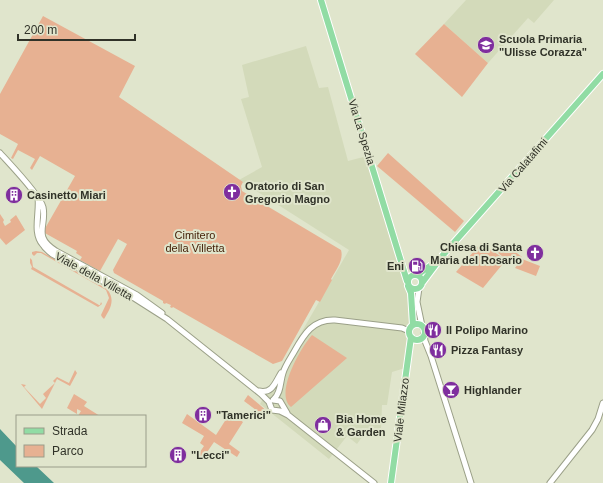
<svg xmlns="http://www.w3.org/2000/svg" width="603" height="483" font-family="Arial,sans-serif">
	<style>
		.built { fill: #d3daba }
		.green { fill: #e7b192 }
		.water { fill: #4e998c }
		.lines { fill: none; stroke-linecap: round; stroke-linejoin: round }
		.minor-casing { stroke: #9ba088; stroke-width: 7 }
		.major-casing { stroke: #fff; stroke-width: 8 }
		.minor { stroke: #fff; stroke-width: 5 }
		.major { stroke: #91dca4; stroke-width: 6 }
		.labels { text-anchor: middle; stroke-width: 4; stroke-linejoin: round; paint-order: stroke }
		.poi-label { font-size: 11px; font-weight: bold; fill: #303228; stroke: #e0e5cc; text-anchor: start }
		.street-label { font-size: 11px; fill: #303228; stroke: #e0e5cc }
		.park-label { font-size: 11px; fill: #431f07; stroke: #e0e5cc }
	</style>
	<rect width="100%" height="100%" fill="#e0e5cc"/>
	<!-- built -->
	<path class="built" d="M466 0H554L534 23 528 18 488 63 444 24Z
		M306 46 319 88 328 87 348 161 371 155 410 276 415 309 405 368 392 372 387 405H382L381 429H368L357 444 347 436 329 459 260 404 349 250 239 180 262 167 241 99 249 97 242 65Z"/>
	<!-- green -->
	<path class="green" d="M43 16 135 66 119 97 243 182 241 186 242 191 341 250C344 260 336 270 331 279L332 280 320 302 316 300 282 361 273 364 173 307 172 308 170 307 171 305 166 303 165 304 163 303V301L114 273 113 270 127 244 118 239 100 271 80 260 82 257 76 253 77 251 43 232 75 176 40 156 32 170 30 168 35 159 18 150 13 159 11 158 18 144 0 134V94Z
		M444 24 488 63 462 97 415 54Z
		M388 153 464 221 455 232 377 166Z
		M0 214 4 220 3 222 5 226 11 222 10 220 16 215 25 230 6 245 0 238Z
		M481 243 506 260 483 288 456 272Z
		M505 244 522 257 515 266 498 253Z
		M36 251 42 252 107 289C116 300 110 309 104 319L102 317 101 315 109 298 106 290 41 253H37L34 256 32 254V252Z
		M30 258 32 260 33 267 99 305H100L101 302 102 304 98 307 31 269 32 267 30 263Z
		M522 259 540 266 536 276 515 268Z
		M312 335 347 358 291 407C274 394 301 347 312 335Z
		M75 370 77 373 70 386 57 379 42 409 21 384 26 385 24 387 40 404 46 398 43 394 55 383 53 381 57 377 69 383Z
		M74 394 87 402 84 406 100 416H78L81 411 77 409V414L67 408Z
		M248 395 268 412 264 416 244 401Z
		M230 413 243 422 229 444 240 452 237 457 214 442 201 461 196 458 204 446 200 443 204 436 182 423 187 414 216 435Z"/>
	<!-- water -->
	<path class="water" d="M0 429 17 447V466H36L54 483H24L0 460Z"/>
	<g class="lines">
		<defs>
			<path id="minor" d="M0 153C9 163 40 195 43 207 47 226 32 236 56 251L137 295 162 313
				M38 198C40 213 32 233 43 245 45 249 49 251 52 254L134 298 167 319 261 394 269 402 272 410 280 411 288 415 374 483
				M419 288 417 302 422 326
				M424 334 425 341 431 356 471 483
				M259 391C272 394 275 383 281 373
				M274 399C281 393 280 382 283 373 285 366 290 359 294 352 304 334 313 319 335 320L402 328 409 331
				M273 400 280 401 287 413
				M550 483 592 430 598 419 603 403"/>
			<path id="major" d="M321 0 407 281
				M408 282a7 7 0 1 1 14 0a7 7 0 1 1-14 0Z
				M417 275 433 264
				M422 283 443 255 603 74
				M408 286 411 293 413 325
				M409 332a8 8 0 1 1 16 0a8 8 0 1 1-16 0Z
				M391 483 411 337"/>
		</defs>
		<!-- minor casing -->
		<use href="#minor" class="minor-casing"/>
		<!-- major casing -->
		<use href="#major" class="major-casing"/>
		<!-- minor -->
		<use href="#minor" class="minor"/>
		<!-- major -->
		<use href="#major" class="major"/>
	</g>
	<!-- icons -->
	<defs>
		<symbol id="school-disc" viewBox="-11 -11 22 22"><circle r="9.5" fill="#7f2e9e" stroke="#e0e5cc"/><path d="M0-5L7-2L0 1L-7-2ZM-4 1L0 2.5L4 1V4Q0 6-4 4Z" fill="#fff"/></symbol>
		<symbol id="church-disc" viewBox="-11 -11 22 22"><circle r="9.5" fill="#7f2e9e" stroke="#e0e5cc"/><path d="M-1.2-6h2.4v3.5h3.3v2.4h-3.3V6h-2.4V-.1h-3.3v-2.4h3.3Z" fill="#fff"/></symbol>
		<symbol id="building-disc" viewBox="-11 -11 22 22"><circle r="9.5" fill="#7f2e9e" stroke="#e0e5cc"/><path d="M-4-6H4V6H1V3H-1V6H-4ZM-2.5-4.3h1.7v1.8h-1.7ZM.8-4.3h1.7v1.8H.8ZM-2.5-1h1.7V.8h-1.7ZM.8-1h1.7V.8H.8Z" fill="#fff"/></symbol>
		<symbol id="fuel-disc" viewBox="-11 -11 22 22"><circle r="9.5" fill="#7f2e9e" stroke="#e0e5cc"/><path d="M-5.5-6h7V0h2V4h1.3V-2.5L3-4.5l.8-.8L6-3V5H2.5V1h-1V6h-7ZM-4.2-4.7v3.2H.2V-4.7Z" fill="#fff"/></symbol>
		<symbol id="restaurant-disc" viewBox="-11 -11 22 22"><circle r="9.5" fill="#7f2e9e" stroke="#e0e5cc"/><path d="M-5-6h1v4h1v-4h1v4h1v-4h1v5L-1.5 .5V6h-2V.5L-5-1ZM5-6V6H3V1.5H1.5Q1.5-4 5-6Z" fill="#fff"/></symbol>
		<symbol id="bar-disc" viewBox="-11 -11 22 22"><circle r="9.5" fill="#7f2e9e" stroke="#e0e5cc"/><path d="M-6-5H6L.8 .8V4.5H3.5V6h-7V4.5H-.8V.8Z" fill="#fff"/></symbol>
		<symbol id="shop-disc" viewBox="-11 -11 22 22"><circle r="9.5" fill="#7f2e9e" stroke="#e0e5cc"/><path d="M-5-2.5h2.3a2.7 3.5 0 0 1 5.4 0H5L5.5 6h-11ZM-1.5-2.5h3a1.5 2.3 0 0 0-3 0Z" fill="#fff"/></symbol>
	</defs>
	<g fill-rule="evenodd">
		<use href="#school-disc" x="476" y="35" width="20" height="20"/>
		<use href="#church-disc" x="222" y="182" width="20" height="20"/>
		<use href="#building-disc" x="4" y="185" width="20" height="20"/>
		<use href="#church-disc" x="525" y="243" width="20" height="20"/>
		<use href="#fuel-disc" x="407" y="256" width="20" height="20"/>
		<use href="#restaurant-disc" x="423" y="320" width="20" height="20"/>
		<use href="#restaurant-disc" x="428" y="340" width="20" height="20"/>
		<use href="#bar-disc" x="441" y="380" width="20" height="20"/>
		<use href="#building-disc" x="193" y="405" width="20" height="20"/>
		<use href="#shop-disc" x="313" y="415" width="20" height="20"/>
		<use href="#building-disc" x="168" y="445" width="20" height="20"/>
	</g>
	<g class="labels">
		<!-- poi labels -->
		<g class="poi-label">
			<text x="499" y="43">Scuola Primaria<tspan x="499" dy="13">"Ulisse Corazza"</tspan></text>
			<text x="245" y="190">Oratorio di San<tspan x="245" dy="13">Gregorio Magno</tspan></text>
			<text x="27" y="199">Casinetto Miari</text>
			<text x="522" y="251" text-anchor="end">Chiesa di Santa<tspan x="522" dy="13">Maria del Rosario</tspan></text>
			<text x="404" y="270" text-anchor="end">Eni</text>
			<text x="446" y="334">Il Polipo Marino</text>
			<text x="451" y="354">Pizza Fantasy</text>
			<text x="464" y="394">Highlander</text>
			<text x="216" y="419">"Tamerici"</text>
			<text x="336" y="423">Bia Home<tspan x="336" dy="13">&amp; Garden</tspan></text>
			<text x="191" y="459">"Lecci"</text>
		</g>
		<!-- street labels -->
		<g class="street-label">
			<text transform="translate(362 132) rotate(73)" y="4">Via La Spezia</text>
			<text transform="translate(523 165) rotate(-49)" y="4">Via Calatafimi</text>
			<text transform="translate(94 276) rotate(29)" y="4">Viale della Villetta</text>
			<text transform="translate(401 410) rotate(-83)" y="4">Viale Milazzo</text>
		</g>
		<!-- park labels -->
		<g class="park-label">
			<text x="195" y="239">Cimitero<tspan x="195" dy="13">della Villetta</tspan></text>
		</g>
	</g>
	<!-- legend -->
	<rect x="16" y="415" width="130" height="52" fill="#e0e5cc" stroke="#9a9d8a"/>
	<rect x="24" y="428" width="20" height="6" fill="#91dca4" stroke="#9a9d8a"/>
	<text x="52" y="435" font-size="12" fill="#303228">Strada</text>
	<rect x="24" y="445" width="20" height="12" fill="#e7b192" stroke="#9a9d8a"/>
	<text x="52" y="455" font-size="12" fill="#303228">Parco</text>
	<!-- scale -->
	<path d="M18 34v6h117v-6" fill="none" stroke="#303228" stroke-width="2"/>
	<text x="24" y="34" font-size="12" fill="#303228" stroke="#e0e5cc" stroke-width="3" paint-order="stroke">200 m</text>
</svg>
